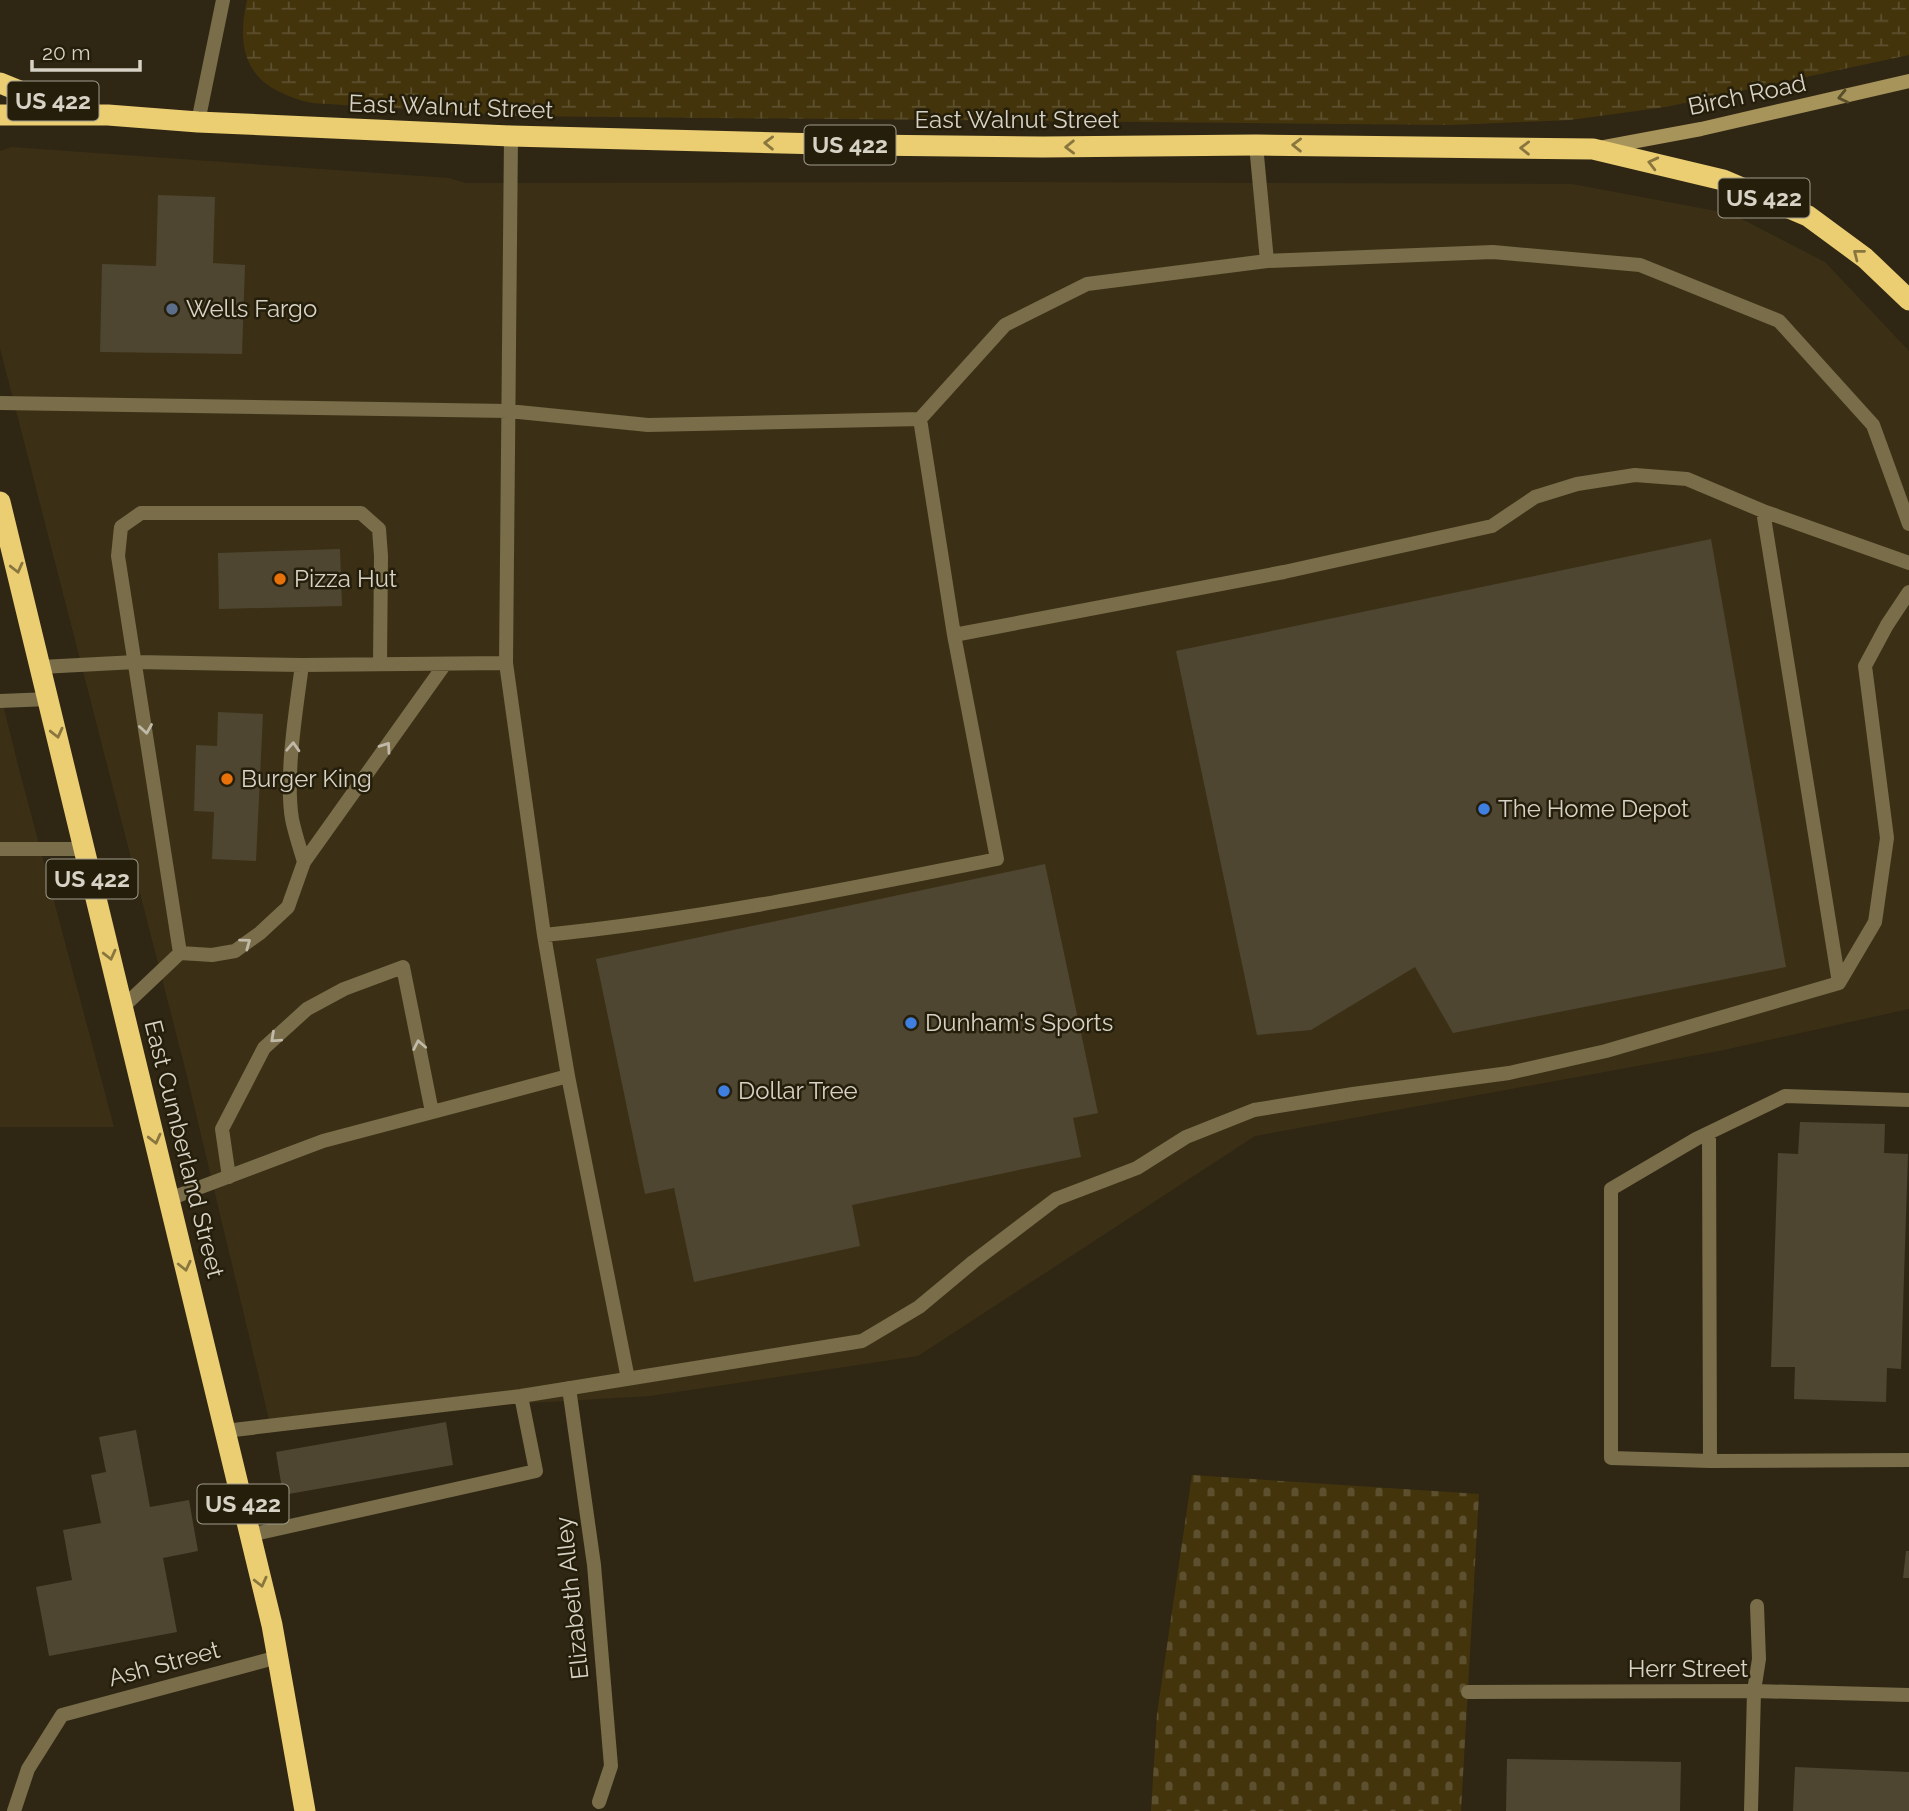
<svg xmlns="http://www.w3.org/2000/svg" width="1909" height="1811" font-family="Raleway,sans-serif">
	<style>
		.built { fill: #3b3015 }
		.wetland { fill: url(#wetland-marsh) }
		.cemetery { fill: url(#cemetery-stones) }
		.building { fill: #4e4631 }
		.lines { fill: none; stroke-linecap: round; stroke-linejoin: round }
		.lane { stroke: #796d4a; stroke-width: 14 }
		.street { stroke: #796d4a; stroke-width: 14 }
		.secondary { stroke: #a7945b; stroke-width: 14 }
		.highway { stroke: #ebcd72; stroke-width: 21 }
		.oneway { stroke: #594d2a }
		.oneway2 { stroke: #88763e }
		.oneway3 { stroke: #c0b9a7 }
		.service-dot { fill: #5c6f8a; stroke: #251e0a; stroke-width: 2.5 }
		.food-dot { fill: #e8710a; stroke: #251e0a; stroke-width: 2.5 }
		.shop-dot { fill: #3f7fe0; stroke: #251e0a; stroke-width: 2.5 }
		.labels { text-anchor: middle; stroke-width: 5; stroke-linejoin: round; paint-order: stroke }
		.shield { fill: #251e0a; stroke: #a29c8e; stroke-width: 2 }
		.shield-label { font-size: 23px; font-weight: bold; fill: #d7d2c6 }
		.street-label { font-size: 24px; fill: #d7d2c6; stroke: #251e0a }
		.poi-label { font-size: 24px; fill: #d7d2c6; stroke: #251e0a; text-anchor: start }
	</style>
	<defs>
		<pattern id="wetland-marsh" width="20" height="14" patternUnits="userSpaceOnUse" patternTransform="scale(1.75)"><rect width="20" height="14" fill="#43340c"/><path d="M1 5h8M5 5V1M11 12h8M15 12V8" fill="none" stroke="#5d502e"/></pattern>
		<pattern id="cemetery-stones" width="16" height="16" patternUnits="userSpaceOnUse" patternTransform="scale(1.75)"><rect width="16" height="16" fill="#43340c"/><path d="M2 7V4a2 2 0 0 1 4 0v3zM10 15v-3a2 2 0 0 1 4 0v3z" fill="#5d502e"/></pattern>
	</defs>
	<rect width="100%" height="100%" fill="#2f2714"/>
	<!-- built -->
	<path class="built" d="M11 147 449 178 466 183 1022 182 1572 184 1732 214 1825 262 1909 351V1009L1719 1051 1255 1136 918 1356 650 1396 477 1406 272 1432 187 1076 0 348V151Z
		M0 693 19 769 114 1127H0Z"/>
	<!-- wetland -->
	<path class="wetland" d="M247 0H1909V55L1666 107 1570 120 1451 125 516 116 312 103C252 89 234 59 247 0Z"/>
	<!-- cemetery -->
	<path class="cemetery" d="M1192 1475 1479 1494 1461 1811H1151L1157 1714Z"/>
	<!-- building -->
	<path class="building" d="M158 195 215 197 213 263 245 265 242 354 100 352 102 264 156 266Z
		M1711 539 1786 967 1453 1033 1415 967 1311 1030 1257 1035 1176 651Z
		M340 549 342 606 219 609 218 553Z
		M218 712 263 714 256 861 212 859 214 812 194 811 196 745 217 746Z
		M1045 864 1098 1113 1073 1118 1081 1157 852 1205 860 1246 694 1282 674 1188 645 1194 596 959Z
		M1800 1122 1885 1124 1884 1153 1908 1154 1901 1369 1887 1368 1886 1402 1794 1399 1795 1367H1771L1778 1153 1798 1154Z
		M446 1422 453 1465 283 1495 276 1452Z
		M136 1430 150 1507 189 1500 198 1551 163 1558 177 1632 49 1656 36 1587 72 1580 63 1530 101 1523 91 1475 106 1472 99 1437Z
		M1906 1551H1909V1578H1903Z
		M1507 1759 1681 1762 1680 1811H1506Z
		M1795 1767 1909 1772V1811H1793Z"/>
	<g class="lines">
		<!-- lane -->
		<path class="lane" d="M1256 145 1267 261
			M0 403 508 411 648 425 920 419 954 635
			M920 419 1005 325 1087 284 1267 261 1493 252 1640 265 1779 321 1873 425 1909 524
			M1763 511 1909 563
			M302 665C296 710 285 776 292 819 295 834 300 848 304 862
			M41 667 136 662 302 665 506 663
			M0 701 49 699
			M0 849H85
			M180 953 118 556 121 527 141 513H361L379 529 381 556 380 664
			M1839 983 1875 922 1887 838 1865 666 1887 625 1909 592
			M123 1007 180 953 212 955 235 951 260 933 288 907 304 862 445 664
			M568 1076 628 1379
			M1909 1100 1785 1096 1696 1139 1611 1189V1458L1710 1461 1909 1460
			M1709 1133 1710 1461
			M229 1177 222 1129 264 1048 307 1009 344 989 403 967 432 1112
			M169 1199 323 1141 568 1076 544 935 506 663 511 136
			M569 1388 594 1565 611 1766 599 1802
			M225 1431 521 1396 862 1341 919 1307 973 1262 1056 1199 1137 1168 1186 1137 1254 1110 1353 1094 1509 1073 1606 1051 1839 983 1763 511 1687 479 1635 475 1577 484 1535 497 1492 526 1284 572 954 635 997 859C847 889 696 920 544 935
			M250 1535 536 1471 521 1396
			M14 1811 28 1769 62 1715 278 1657
			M1751 1811 1754 1691 1759 1659 1757 1606"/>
		<!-- street -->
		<path class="street" d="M198 122 223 0
			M1468 1692 1754 1691 1909 1695"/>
		<!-- secondary -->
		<path class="secondary" d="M1599 148 1701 129 1909 81"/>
		<!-- highway -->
		<path class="highway" d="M0 83 27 94 79 108
			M0 115H108L198 122 511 136 864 145 1043 147 1256 145 1593 149 1723 180 1808 216 1865 258 1909 300
			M0 502 272 1625 305 1811"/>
	</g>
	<!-- one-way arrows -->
	<defs><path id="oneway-chevron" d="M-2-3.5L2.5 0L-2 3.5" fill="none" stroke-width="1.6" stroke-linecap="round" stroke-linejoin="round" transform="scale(1.75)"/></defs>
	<use class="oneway" href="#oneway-chevron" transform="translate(1843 97) rotate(167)"/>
	<g class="oneway2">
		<use href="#oneway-chevron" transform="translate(769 143) rotate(-179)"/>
		<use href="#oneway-chevron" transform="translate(1297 145) rotate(-179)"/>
		<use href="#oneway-chevron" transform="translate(1070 147) rotate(179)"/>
		<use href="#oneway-chevron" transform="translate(1525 148) rotate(-179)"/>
		<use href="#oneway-chevron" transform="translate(1653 163) rotate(-166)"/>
		<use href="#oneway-chevron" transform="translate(1858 254) rotate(-142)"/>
		<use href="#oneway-chevron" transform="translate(17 568) rotate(76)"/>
		<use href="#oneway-chevron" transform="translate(57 733) rotate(76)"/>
		<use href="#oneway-chevron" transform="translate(110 955) rotate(76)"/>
		<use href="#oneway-chevron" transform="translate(155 1139) rotate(76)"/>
		<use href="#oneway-chevron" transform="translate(185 1266) rotate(77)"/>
		<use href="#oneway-chevron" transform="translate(261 1582) rotate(76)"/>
	</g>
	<g class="oneway3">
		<use href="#oneway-chevron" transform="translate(146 729) rotate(81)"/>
		<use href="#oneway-chevron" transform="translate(293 747) rotate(-87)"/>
		<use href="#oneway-chevron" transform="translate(386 747) rotate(-55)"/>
		<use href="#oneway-chevron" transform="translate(246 943) rotate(-36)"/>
		<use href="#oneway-chevron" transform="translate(275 1038) rotate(138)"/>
		<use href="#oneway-chevron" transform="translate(419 1045) rotate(-101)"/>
	</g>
	<!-- markers -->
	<circle class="service-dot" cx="172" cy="309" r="7"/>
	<g class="food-dot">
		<circle cx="280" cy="579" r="7"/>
		<circle cx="227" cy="779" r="7"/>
	</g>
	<g class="shop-dot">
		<circle cx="1484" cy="809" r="7"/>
		<circle cx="911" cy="1023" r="7"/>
		<circle cx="724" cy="1091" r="7"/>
	</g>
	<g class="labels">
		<!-- shield labels -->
		<g class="shield">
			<rect x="7.5" y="81.5" width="91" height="39" rx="5"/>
			<rect x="804.5" y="125.5" width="91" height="39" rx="5"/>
			<rect x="1718.5" y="178.5" width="91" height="39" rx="5"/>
			<rect x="46.5" y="859.5" width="91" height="39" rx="5"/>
			<rect x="197.5" y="1484.5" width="91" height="39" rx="5"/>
		</g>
		<g class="shield-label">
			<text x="53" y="109">US 422</text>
			<text x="850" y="153">US 422</text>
			<text x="1764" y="206">US 422</text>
			<text x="92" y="887">US 422</text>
			<text x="243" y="1512">US 422</text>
		</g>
		<!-- street labels -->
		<g class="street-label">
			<text transform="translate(1747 95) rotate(-12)" y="8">Birch Road</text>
			<text transform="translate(451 107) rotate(2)" y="8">East Walnut Street</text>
			<text x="1017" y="128">East Walnut Street</text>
			<text transform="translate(184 1149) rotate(76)" y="8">East Cumberland Street</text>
			<text transform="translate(572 1598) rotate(-96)" y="8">Elizabeth Alley</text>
			<text transform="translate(164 1664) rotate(-15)" y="8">Ash Street</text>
			<text x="1688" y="1677">Herr Street</text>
		</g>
		<!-- poi labels -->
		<g class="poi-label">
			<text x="186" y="317">Wells Fargo</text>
			<text x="294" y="587">Pizza Hut</text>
			<text x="241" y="787">Burger King</text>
			<text x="1498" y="817">The Home Depot</text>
			<text x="925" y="1031">Dunham's Sports</text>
			<text x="738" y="1099">Dollar Tree</text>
		</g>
	</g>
	<!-- scale -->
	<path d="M32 60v10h108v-10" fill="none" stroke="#d7d2c6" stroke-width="3.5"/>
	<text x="42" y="60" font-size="21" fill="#d7d2c6" stroke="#251e0a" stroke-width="5" paint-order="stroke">20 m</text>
</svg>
